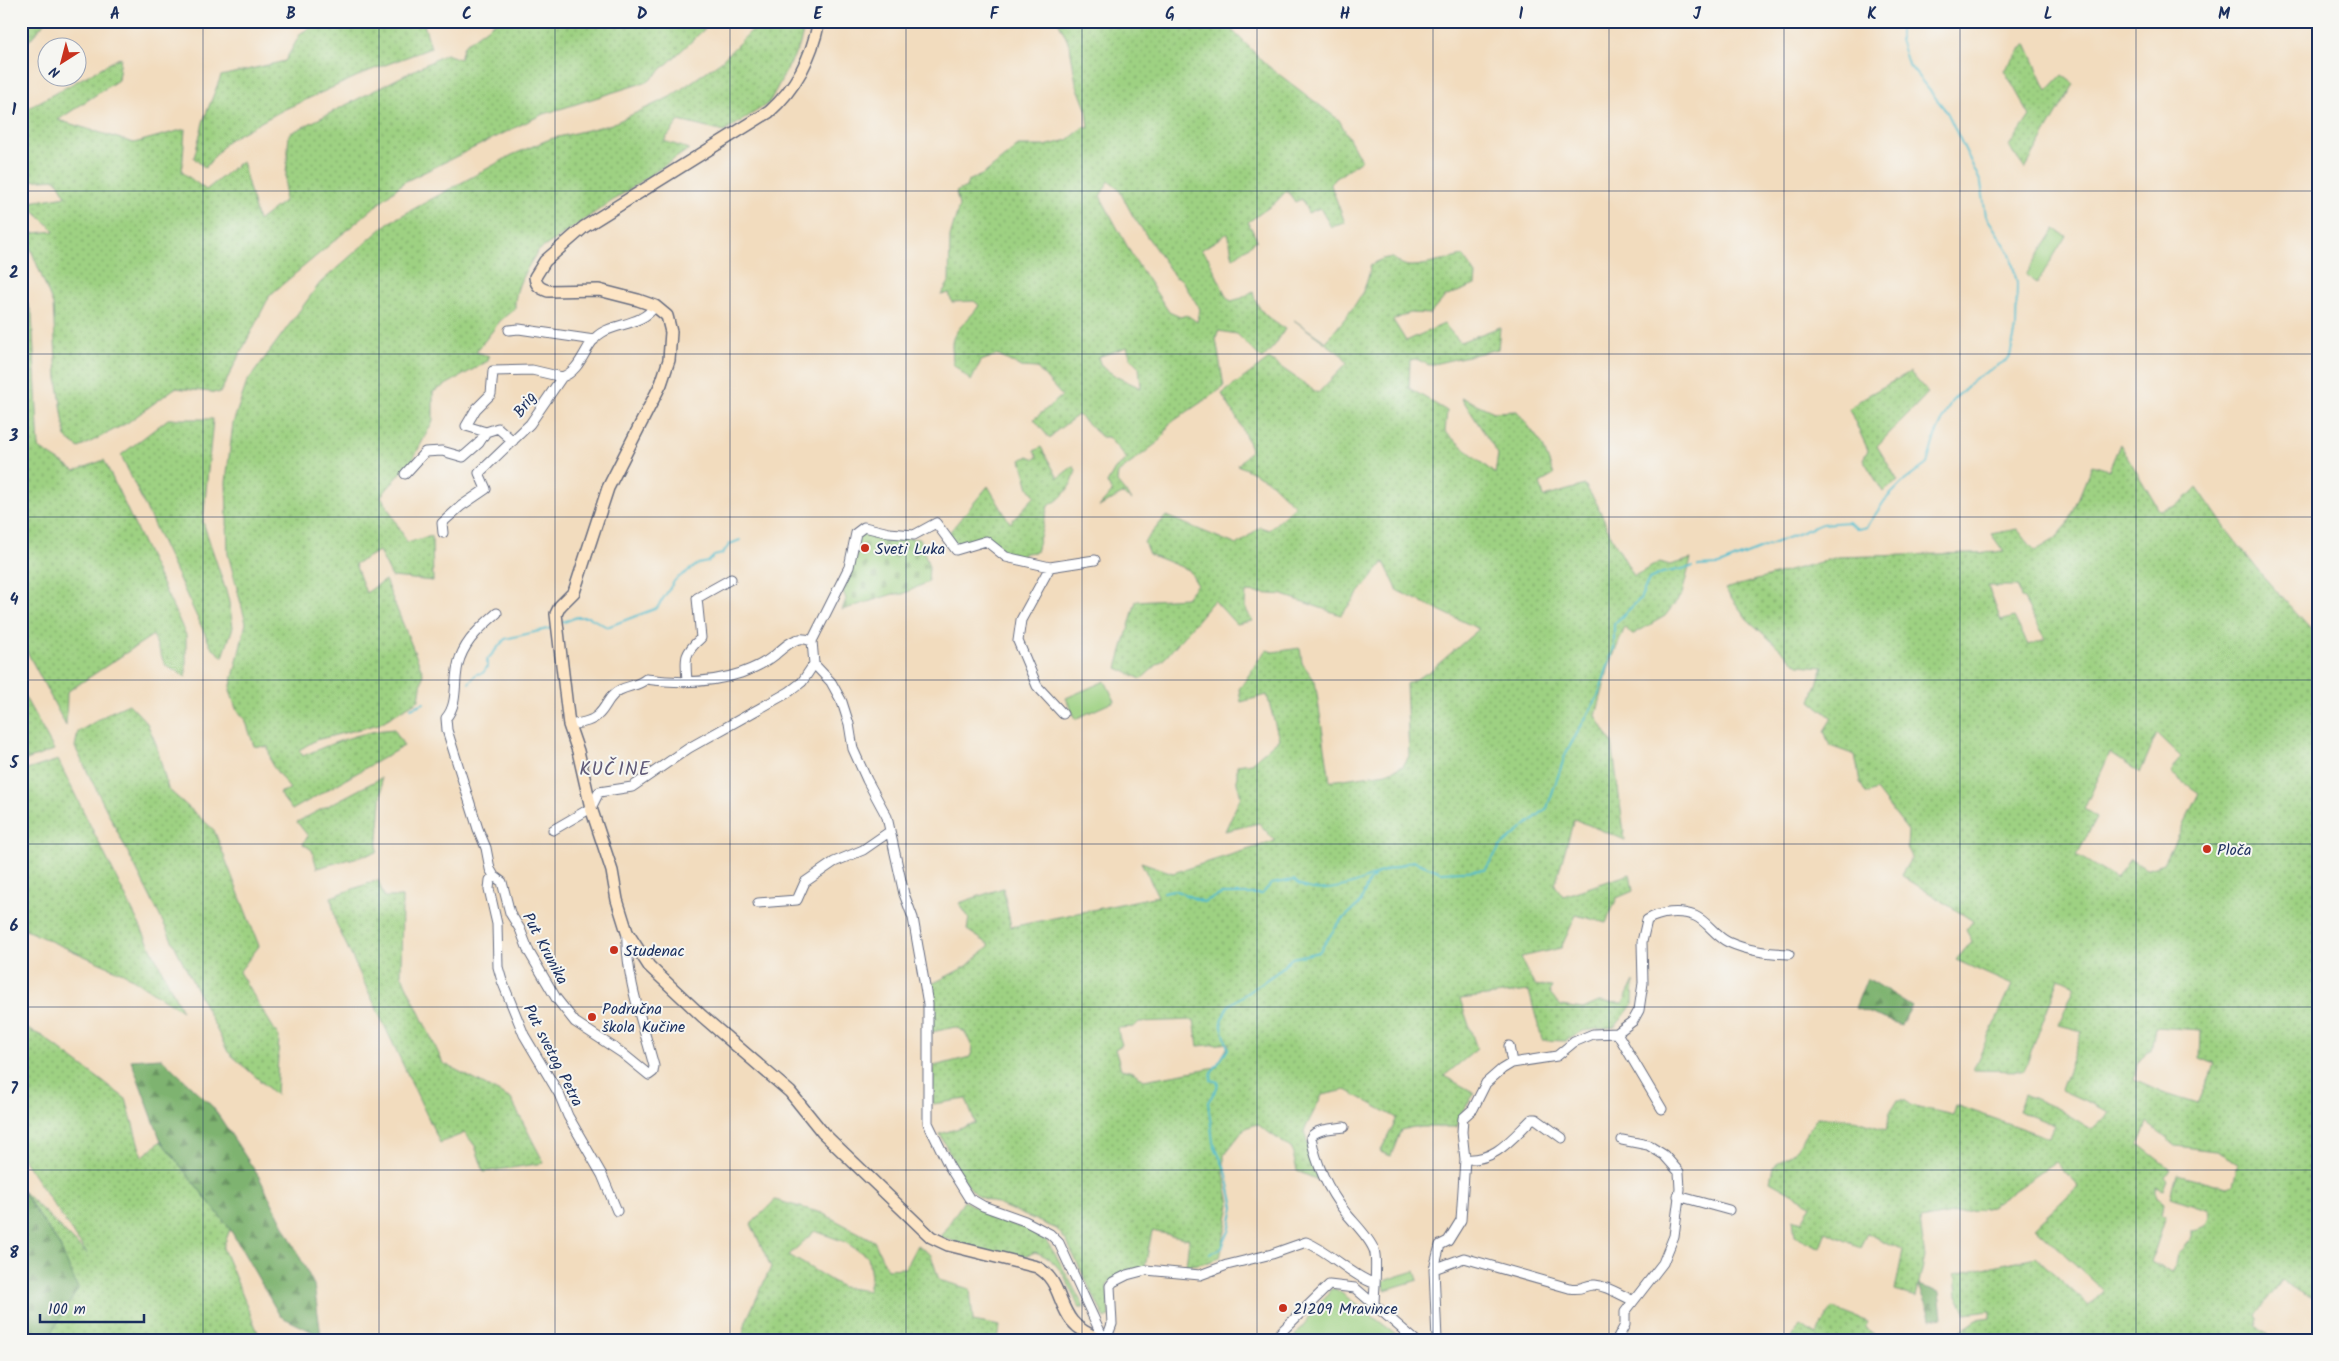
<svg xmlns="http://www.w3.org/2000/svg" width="2339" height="1361" font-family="Kalam,sans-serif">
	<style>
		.grass { fill: url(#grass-dots); stroke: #5c8070; fill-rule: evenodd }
		.forest { fill: url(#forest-firs); stroke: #4c7167 }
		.cemetery { fill: url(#cemetery-stones); stroke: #5c8070 }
		.garden { fill: #9ed182; stroke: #5c8070 }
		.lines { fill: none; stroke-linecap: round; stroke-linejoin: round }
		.stream { stroke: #52bdcd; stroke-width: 2 }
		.street-casing { stroke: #666c80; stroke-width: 11 }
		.secondary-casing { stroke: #666c80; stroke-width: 14 }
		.street { stroke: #fff; stroke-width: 9 }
		.secondary { stroke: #fde5c5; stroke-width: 11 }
		.grid { fill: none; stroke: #1b2f5e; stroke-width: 1; stroke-opacity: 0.55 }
		.poi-dot { fill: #c8321e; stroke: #f6f6f2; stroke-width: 2 }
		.labels { text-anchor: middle; stroke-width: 4; stroke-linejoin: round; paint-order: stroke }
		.street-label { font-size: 16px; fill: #1b2f5e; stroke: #f6f6f2 }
		.poi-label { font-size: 16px; fill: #1b2f5e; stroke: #f6f6f2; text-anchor: start }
		.quarter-label { font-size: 19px; letter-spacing: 1px; fill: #605a78; stroke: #f6f6f2 }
		.neatline { fill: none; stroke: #1b2f5e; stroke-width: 2 }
		.grid-label { font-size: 16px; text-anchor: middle; font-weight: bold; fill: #1b2f5e }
	</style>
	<defs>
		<pattern id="grass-dots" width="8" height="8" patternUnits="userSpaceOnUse" patternTransform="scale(1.25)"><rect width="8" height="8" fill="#9ed182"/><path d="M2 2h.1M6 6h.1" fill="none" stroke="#80aa6e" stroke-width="1.8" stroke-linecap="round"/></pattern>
		<pattern id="forest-firs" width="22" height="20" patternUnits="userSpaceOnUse" patternTransform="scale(1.25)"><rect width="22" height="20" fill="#7eb370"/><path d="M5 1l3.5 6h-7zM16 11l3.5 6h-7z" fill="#66925f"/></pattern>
		<pattern id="cemetery-stones" width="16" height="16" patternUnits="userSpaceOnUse" patternTransform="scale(1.25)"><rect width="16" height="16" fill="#9ed182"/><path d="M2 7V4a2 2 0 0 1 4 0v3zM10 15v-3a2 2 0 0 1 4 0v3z" fill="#80aa6e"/></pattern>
	</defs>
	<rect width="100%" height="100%" fill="#f6f6f2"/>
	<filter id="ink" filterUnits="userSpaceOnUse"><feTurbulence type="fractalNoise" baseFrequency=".02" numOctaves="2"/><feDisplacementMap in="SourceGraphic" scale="10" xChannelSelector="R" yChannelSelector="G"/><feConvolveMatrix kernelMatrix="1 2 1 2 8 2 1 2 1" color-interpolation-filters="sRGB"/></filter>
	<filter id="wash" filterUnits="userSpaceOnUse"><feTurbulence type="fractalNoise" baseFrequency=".0096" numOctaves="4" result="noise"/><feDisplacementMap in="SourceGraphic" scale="20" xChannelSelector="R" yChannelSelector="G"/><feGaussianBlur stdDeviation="1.12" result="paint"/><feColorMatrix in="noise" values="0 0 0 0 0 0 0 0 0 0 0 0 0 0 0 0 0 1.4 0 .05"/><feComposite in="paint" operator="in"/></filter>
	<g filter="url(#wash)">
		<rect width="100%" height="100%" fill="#f2dcbe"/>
		<!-- grass -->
		<path class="grass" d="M21 21H46L21 50Z
			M322 21H423L431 48 369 71 283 110 228 140 205 168 194 158 204 119 221 76 285 61 301 33Z
			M497 21H713L649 81 541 115 404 182 270 295 220 393 175 388 127 423 79 448 66 438 57 378 53 305 25 234 55 231 25 203 66 196 56 179 26 181 21 172V112L121 57 118 80 58 120 134 143 185 129 182 172 206 190 242 161 258 221 284 201 289 134 446 54 460 59 464 45Z
			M761 21H806L799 47 769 103 724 132 679 121 664 141 689 149 538 251C527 268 514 287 515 308L500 321 476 352 489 356 488 361 433 392V421L413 459 381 496 407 542 432 536 433 581 392 577 379 551 355 564 366 593 385 580 423 673 419 700 379 724 316 740 299 750 303 756C332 743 362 731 394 729L404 746 292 810 279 793 290 789 272 765 268 747 254 746 245 719 236 709 230 690 246 623 228 554 226 482 233 423 247 382 320 283 388 223 512 155 550 139 612 124 670 97 720 62Z
			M1058 21H1223L1268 66 1339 120 1361 160 1330 183 1345 223 1331 227 1320 208 1308 213 1302 199 1295 202 1287 190 1275 203 1248 222 1257 240 1233 258 1228 233 1201 250 1208 257 1227 298 1231 301 1242 298 1253 291C1256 310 1269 319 1285 329L1275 345 1262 359 1237 334 1218 331 1216 339 1224 387 1169 424 1164 435 1157 443 1118 473 1117 482 1132 500 1122 494 1099 507 1112 492 1107 483 1115 469 1127 459 1108 437H1102L1078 415 1055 432 1050 439 1034 419 1062 396 1037 368 1021 367 997 355 981 361 971 381 953 364C953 358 952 351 952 344 953 329 972 318 979 305L974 301 952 302 949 293 941 295 949 282 950 236 959 206 956 192 966 187 968 181 984 174 1018 146H1045L1068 140 1084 127 1089 128 1087 111 1076 83 1070 46ZM1109 181 1118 188 1133 216 1175 277 1181 279 1200 309 1197 322 1187 315 1180 317 1169 312 1133 257 1100 196ZM1127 347 1131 359 1139 367 1141 388 1117 377 1101 366 1098 357Z
			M2026 43 2047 91 2062 75 2074 84 2025 169 2009 147 2030 116 2004 70Z
			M1463 256 1476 275 1475 285 1445 297 1430 314 1410 313 1393 320 1406 341 1444 324 1460 342 1500 327 1498 349 1429 365 1416 359 1410 360 1409 388 1447 411 1445 432 1495 474 1498 454 1461 397 1494 412 1517 411 1542 444 1554 475 1540 483 1544 497 1585 485 1597 504 1611 536 1634 576 1660 562 1670 565 1691 559 1682 594 1665 616 1632 635 1625 627 1609 666 1596 716 1612 743 1625 840 1574 819 1555 885 1563 896 1630 874 1633 891 1617 898 1606 923 1576 915 1561 948 1521 957 1534 985 1552 987 1549 992 1561 1006 1583 1009 1599 1002 1623 1003 1634 981 1633 1004 1615 1027 1583 1031 1566 1041 1542 1040 1529 991 1460 999 1477 1049 1444 1076 1475 1093 1461 1113 1457 1127H1414L1401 1130 1391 1156 1380 1152 1397 1118 1346 1090 1322 1095 1304 1131 1318 1180 1297 1171 1292 1149 1257 1124 1245 1128 1224 1155V1174L1230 1204 1220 1258 1208 1262 1186 1266 1189 1239 1152 1231 1145 1267 1122 1272 1107 1284 1109 1317 1105 1319 1067 1242 1057 1229 978 1196C960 1180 951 1155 940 1134L975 1123 966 1099 933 1104 934 1066 970 1057 973 1049 965 1032 955 1027 932 1032 930 985 967 966 990 945 967 930 969 918 959 903 1003 888 1011 927 1158 896 1141 862 1173 873 1275 841 1259 823 1225 831 1241 796 1237 783V765L1251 763 1279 739 1267 695 1241 702 1239 689C1250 676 1255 661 1267 650L1273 652 1300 648 1302 663 1315 681 1330 781 1386 773 1403 766 1409 756 1406 684 1429 672 1479 629 1398 591 1384 562 1341 615 1283 595 1246 592 1245 607 1252 621 1236 624 1214 600 1166 657 1141 679 1117 668 1136 601 1186 598 1197 584 1189 570 1149 554 1144 542 1166 516 1237 545 1260 527 1269 530 1295 506 1269 481 1238 465 1251 450 1250 446 1240 424 1222 394 1269 359 1318 393 1347 363 1343 356 1294 320 1326 342C1343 319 1368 296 1370 266 1399 247 1392 267 1413 266 1429 265 1447 259 1463 256ZM1194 1020 1198 1046 1230 1043 1216 1067 1144 1080 1133 1072 1121 1069 1115 1049 1122 1045 1117 1028 1134 1027 1139 1022Z
			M21 288 32 314 39 448 75 471 104 460 186 635V677L165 665 153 635 67 692 66 726 21 640Z
			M1910 372 1928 393 1877 446 1898 481 1883 492 1863 459 1868 450 1849 409 1863 398Z
			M168 419H213L203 522 228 597 233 627 223 657 211 647 121 455Z
			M2120 444 2159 510C2177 509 2185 499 2197 487L2229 533 2262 575 2314 633 2318 641V1301L2281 1280 2256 1315 2258 1319 2256 1325 2275 1340H1958L1949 1335 1946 1340H1915L1924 1334 1928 1339 1959 1332 1977 1320 1990 1318V1311L1966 1314 1957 1295 1955 1274 2036 1257 2089 1306 2103 1290 2035 1227 2078 1186 2056 1162 1990 1207 1920 1220 1925 1257 1916 1297 1895 1291 1903 1250 1867 1233 1860 1247 1826 1232 1820 1248 1795 1236 1793 1219 1802 1222 1811 1204 1770 1181 1773 1167 1796 1150 1817 1117 1851 1119 1886 1130 1890 1112 1897 1100H1905L1910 1105 1953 1115 1956 1105 2049 1138 2055 1125 2018 1111 2024 1094 2060 1110 2093 1130 2110 1112 2061 1090 2082 1031 2059 1025 2075 985 2059 978 2024 1071 1973 1070 2012 985 1956 960 1972 941 1966 930 1973 921 1901 875 1912 857 1907 847 1908 831 1876 790 1866 794 1860 782 1855 755 1830 746 1824 731 1832 718 1811 701 1823 667 1798 665 1747 619 1725 589 1838 557 2004 552 1991 534 2017 529 2035 551 2055 539 2068 524 2092 465 2109 470ZM1988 586H2018L2021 598 2024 599 2045 639 2028 645 2014 617 2001 621ZM2157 734 2181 757 2171 773 2199 793 2164 863 2146 869 2130 859 2116 879 2077 855 2097 817 2084 809 2110 753 2140 773ZM2155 1027 2201 1030 2200 1058 2215 1064 2198 1104 2163 1093 2134 1080 2137 1064 2147 1051H2151ZM2147 1123 2176 1146 2216 1151 2238 1163 2233 1185 2227 1187 2177 1174 2171 1197 2209 1210C2212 1225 2205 1228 2192 1230V1237L2177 1255 2174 1271 2171 1273 2151 1262 2166 1217 2162 1215 2164 1203 2156 1196V1188L2164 1191 2168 1180 2165 1177 2170 1169 2138 1144Z
			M1041 447 1058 478 1073 466 1076 470C1072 486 1063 499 1048 506L1036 552 1025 553 1020 560 1004 552 996 543 991 540 956 547 947 535 988 486 1010 523 1035 496 1029 488 1021 460 1028 456 1035 459 1037 456 1034 451Z
			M21 690 54 750 21 762Z
			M129 704 147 723 156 744 168 789 214 830 259 946 239 972 279 1037 276 1095 228 1052 75 747 78 732 111 712Z
			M58 760 182 1011 125 974 21 928V772Z
			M381 778 382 789 377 852 317 868 312 850 303 844 308 836 297 822Z
			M378 880 384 897H402L401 974 443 1063 511 1099 544 1163 484 1172 475 1146 465 1133 440 1143 336 923 331 897Z
			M21 1026 42 1036 126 1099 142 1157 161 1141 230 1229 223 1248 261 1340H51L49 1337 60 1246 21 1189 87 1254 21 1156Z
			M775 1200 822 1213 874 1241 887 1269 905 1268 917 1245 931 1255 939 1280 970 1289 973 1321 1000 1326 998 1340H867L865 1334 858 1340H742L746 1321 771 1267 751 1224ZM815 1231 845 1242 868 1257 871 1277 868 1291 842 1287 789 1255Z
			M964 1201 1003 1222 1025 1228 1043 1236 1057 1257 1084 1307 1079 1308C1068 1284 1062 1261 1035 1252 1012 1265 965 1244 940 1237Z
			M1832 1308 1868 1322 1865 1328 1874 1335 1870 1340H1791L1800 1325 1817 1335Z"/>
		<!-- forest -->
		<path class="forest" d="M1867 978 1912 1006 1901 1025 1855 1008Z
			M161 1058 213 1107 259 1177 314 1285 321 1336 280 1316 230 1229 161 1141 131 1060Z
			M21 1190 60 1246 78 1289 49 1337 51 1340H21Z
			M1919 1285 1939 1292 1942 1317 1931 1319C1929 1306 1923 1298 1919 1285Z"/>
		<!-- cemetery -->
		<path class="cemetery" d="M863 530 873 532 880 536 920 539 929 567 928 582 903 594H893L842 610 846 599 843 591 849 574 858 534Z"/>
		<!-- garden -->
		<path class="garden" d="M2055 229 2066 236 2037 283 2026 275Z
			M1105 681 1115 701 1075 719 1066 698Z
			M1415 1271 1418 1280 1385 1290 1383 1281Z
			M1331 1289H1336L1404 1340H1292Z"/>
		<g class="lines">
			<!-- stream -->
			<path class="stream" d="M1698 566 1719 565 1822 524 1848 522 1858 529 1867 527 1885 500 1903 482 1927 464 1935 436 1951 402 1976 378 2007 360 2010 356 2016 328 2017 283 2010 253 1986 216 1981 183 1947 112 1908 64 1900 40V21
				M561 623 577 617H589L607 627 657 608 675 580 698 564 708 562 714 556 722 554 730 544 740 540
				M469 683 476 674 483 673 487 667V660L505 639 552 628
				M411 708 424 703
				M1163 892 1174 890 1203 902 1222 894H1262L1271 884 1294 880C1309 899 1356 885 1374 875
				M1210 1254 1222 1247 1229 1231 1234 1207 1226 1171 1213 1142 1208 1102 1217 1088 1218 1082 1211 1080 1212 1072 1228 1049 1221 1022 1228 1006 1276 973 1292 958 1319 952 1338 924 1360 903 1369 881 1378 873 1413 861 1441 872 1485 870 1500 847 1547 808 1566 753 1598 696 1614 648V624L1640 599 1649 579 1662 573 1692 567"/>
		</g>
	</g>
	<g filter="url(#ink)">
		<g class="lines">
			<defs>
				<path id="street" d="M509 330 519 329 594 340
					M513 441 498 428 486 432 466 426 476 409 491 394 493 371 532 370 562 377
					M405 474 425 452 442 451 463 457 479 443 486 432
					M443 533 442 523 461 506 486 489 479 473 530 424 562 377C584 369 584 342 603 332 620 323 643 324 655 306
					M1050 567 1021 620 1018 641 1037 686 1063 714
					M497 613C482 626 467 639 460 658 452 678 460 702 446 718L447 730 478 829 486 848 490 869 494 876 502 882 510 913 520 929 529 952 556 998 575 1022 622 1053 649 1075 653 1072 654 1066C643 1024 625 976 627 932
					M814 664 812 641 849 567 856 533 864 527 889 533 914 535 936 523 956 550 986 541 1006 557 1050 567 1095 560
					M687 680C685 658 684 653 701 638L697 598 731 579
					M569 725C580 723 592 722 599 714 607 706 609 695 620 690 630 685 638 686 646 679 676 683 712 683 741 673 752 669 765 663 775 655 782 649 791 640 800 639 803 638 809 640 812 641
					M553 830 591 808 599 792 632 787 689 748 789 692 802 682 814 664 831 682 842 702 849 724 853 749 867 780 887 817 904 894 913 918 928 1004V1123L949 1166 969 1198 983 1206 1025 1221 1050 1234 1059 1243 1104 1340
					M494 876 490 880 489 889 497 924 498 967 502 981 524 1035 559 1094 568 1116 602 1175 617 1211
					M758 903 797 900 805 882 834 862 863 850 889 832
					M1617 1033 1662 1109
					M1509 1046 1512 1063
					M1344 1127C1334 1129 1317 1128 1311 1137 1316 1165 1329 1191 1346 1213 1355 1224 1369 1237 1374 1250 1378 1260 1374 1291 1374 1304
					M1465 1159C1495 1162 1512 1138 1532 1119H1536L1562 1138
					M1678 1196 1729 1210
					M1434 1269 1464 1258 1569 1288C1584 1291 1584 1284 1595 1285 1607 1286 1621 1295 1632 1300
					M1106 1340 1112 1324 1110 1286 1113 1282 1127 1275 1146 1270 1200 1275 1227 1265 1272 1254 1306 1242C1332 1253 1349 1274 1373 1283
					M1273 1340 1329 1285 1355 1288 1415 1340
					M1437 1340 1434 1269 1440 1245 1448 1241 1461 1220 1465 1159 1462 1132 1463 1118 1473 1109 1486 1083 1502 1069 1512 1063 1557 1056 1574 1042 1593 1034 1617 1033 1633 1021 1639 1010 1643 983 1642 942 1647 920C1660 912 1680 910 1695 916 1707 921 1715 936 1728 942 1748 951 1767 953 1789 954
					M1617 1340 1625 1325V1312L1663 1263 1674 1236 1680 1189 1679 1172 1664 1155 1648 1145 1622 1140"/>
				<path id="secondary" d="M819 21C812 56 796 88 769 112L584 227 545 261 535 277C536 286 540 288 548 291L599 290 638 300 655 306 667 316 671 332 669 360 661 384 608 488 574 592 560 606 556 614 569 725 578 751 591 808 612 871 617 900 627 932 649 966 702 1016 790 1092 823 1133 931 1237 948 1245 1037 1267C1060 1280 1057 1302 1072 1321 1080 1331 1091 1335 1102 1340"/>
			</defs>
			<!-- street casing -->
			<use href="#street" class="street-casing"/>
			<!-- secondary casing -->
			<use href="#secondary" class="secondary-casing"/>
			<!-- street -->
			<use href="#street" class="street"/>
			<!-- secondary -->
			<use href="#secondary" class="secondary"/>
		</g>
	</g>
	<!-- grid -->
	<path class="grid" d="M203 21V1340M379 21V1340M555 21V1340M730 21V1340M906 21V1340M1082 21V1340M1257 21V1340M1433 21V1340M1609 21V1340M1784 21V1340M1960 21V1340M2136 21V1340M21 191H2318M21 354H2318M21 517H2318M21 680H2318M21 844H2318M21 1007H2318M21 1170H2318"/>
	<!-- markers -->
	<g class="poi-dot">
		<circle cx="865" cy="548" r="5"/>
		<circle cx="2207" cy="849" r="5"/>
		<circle cx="614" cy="950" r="5"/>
		<circle cx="592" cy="1017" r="5"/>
		<circle cx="1283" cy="1308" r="5"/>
	</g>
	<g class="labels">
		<!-- street labels -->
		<g class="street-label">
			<text transform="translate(524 404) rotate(-54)" y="6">Brig</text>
			<text transform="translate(546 948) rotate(62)" y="6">Put Krunika</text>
			<text transform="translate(554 1055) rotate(63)" y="6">Put svetog Petra</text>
		</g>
		<!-- poi labels -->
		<g class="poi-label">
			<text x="875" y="554">Sveti Luka</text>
			<text x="2217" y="855">Ploča</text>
			<text x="624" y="956">Studenac</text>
			<text x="602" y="1014">Područna<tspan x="602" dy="18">škola Kučine</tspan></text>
			<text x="1293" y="1314">21209 Mravince</text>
		</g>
		<!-- quarter labels -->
		<g class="quarter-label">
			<text x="615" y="775">KUČINE</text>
		</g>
	</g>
	<!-- margin -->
	<rect width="2339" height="1361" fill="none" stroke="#f6f6f2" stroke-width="55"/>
	<!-- north arrow -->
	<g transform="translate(62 62) rotate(216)"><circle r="24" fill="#f6f6f2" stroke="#9ea6b7"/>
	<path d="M0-4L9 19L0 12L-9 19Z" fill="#c8321e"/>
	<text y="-8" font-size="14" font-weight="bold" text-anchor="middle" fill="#1b2f5e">N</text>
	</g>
	<!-- scale -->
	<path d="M40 1314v8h104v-8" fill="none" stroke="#1b2f5e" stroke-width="2.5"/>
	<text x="48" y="1314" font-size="15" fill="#1b2f5e" stroke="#f6f6f2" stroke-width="4" paint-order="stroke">100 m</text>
	<rect x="28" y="28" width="2284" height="1306" class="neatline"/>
	<g class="grid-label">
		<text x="115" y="19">A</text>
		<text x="291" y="19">B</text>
		<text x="467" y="19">C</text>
		<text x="642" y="19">D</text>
		<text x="818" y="19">E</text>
		<text x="994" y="19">F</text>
		<text x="1170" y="19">G</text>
		<text x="1345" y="19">H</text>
		<text x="1521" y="19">I</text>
		<text x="1697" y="19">J</text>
		<text x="1872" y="19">K</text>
		<text x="2048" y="19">L</text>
		<text x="2224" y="19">M</text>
		<text x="14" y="115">1</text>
		<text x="14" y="278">2</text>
		<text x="14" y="441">3</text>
		<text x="14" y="605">4</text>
		<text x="14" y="768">5</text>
		<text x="14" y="931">6</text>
		<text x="14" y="1094">7</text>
		<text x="14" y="1258">8</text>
	</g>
</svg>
